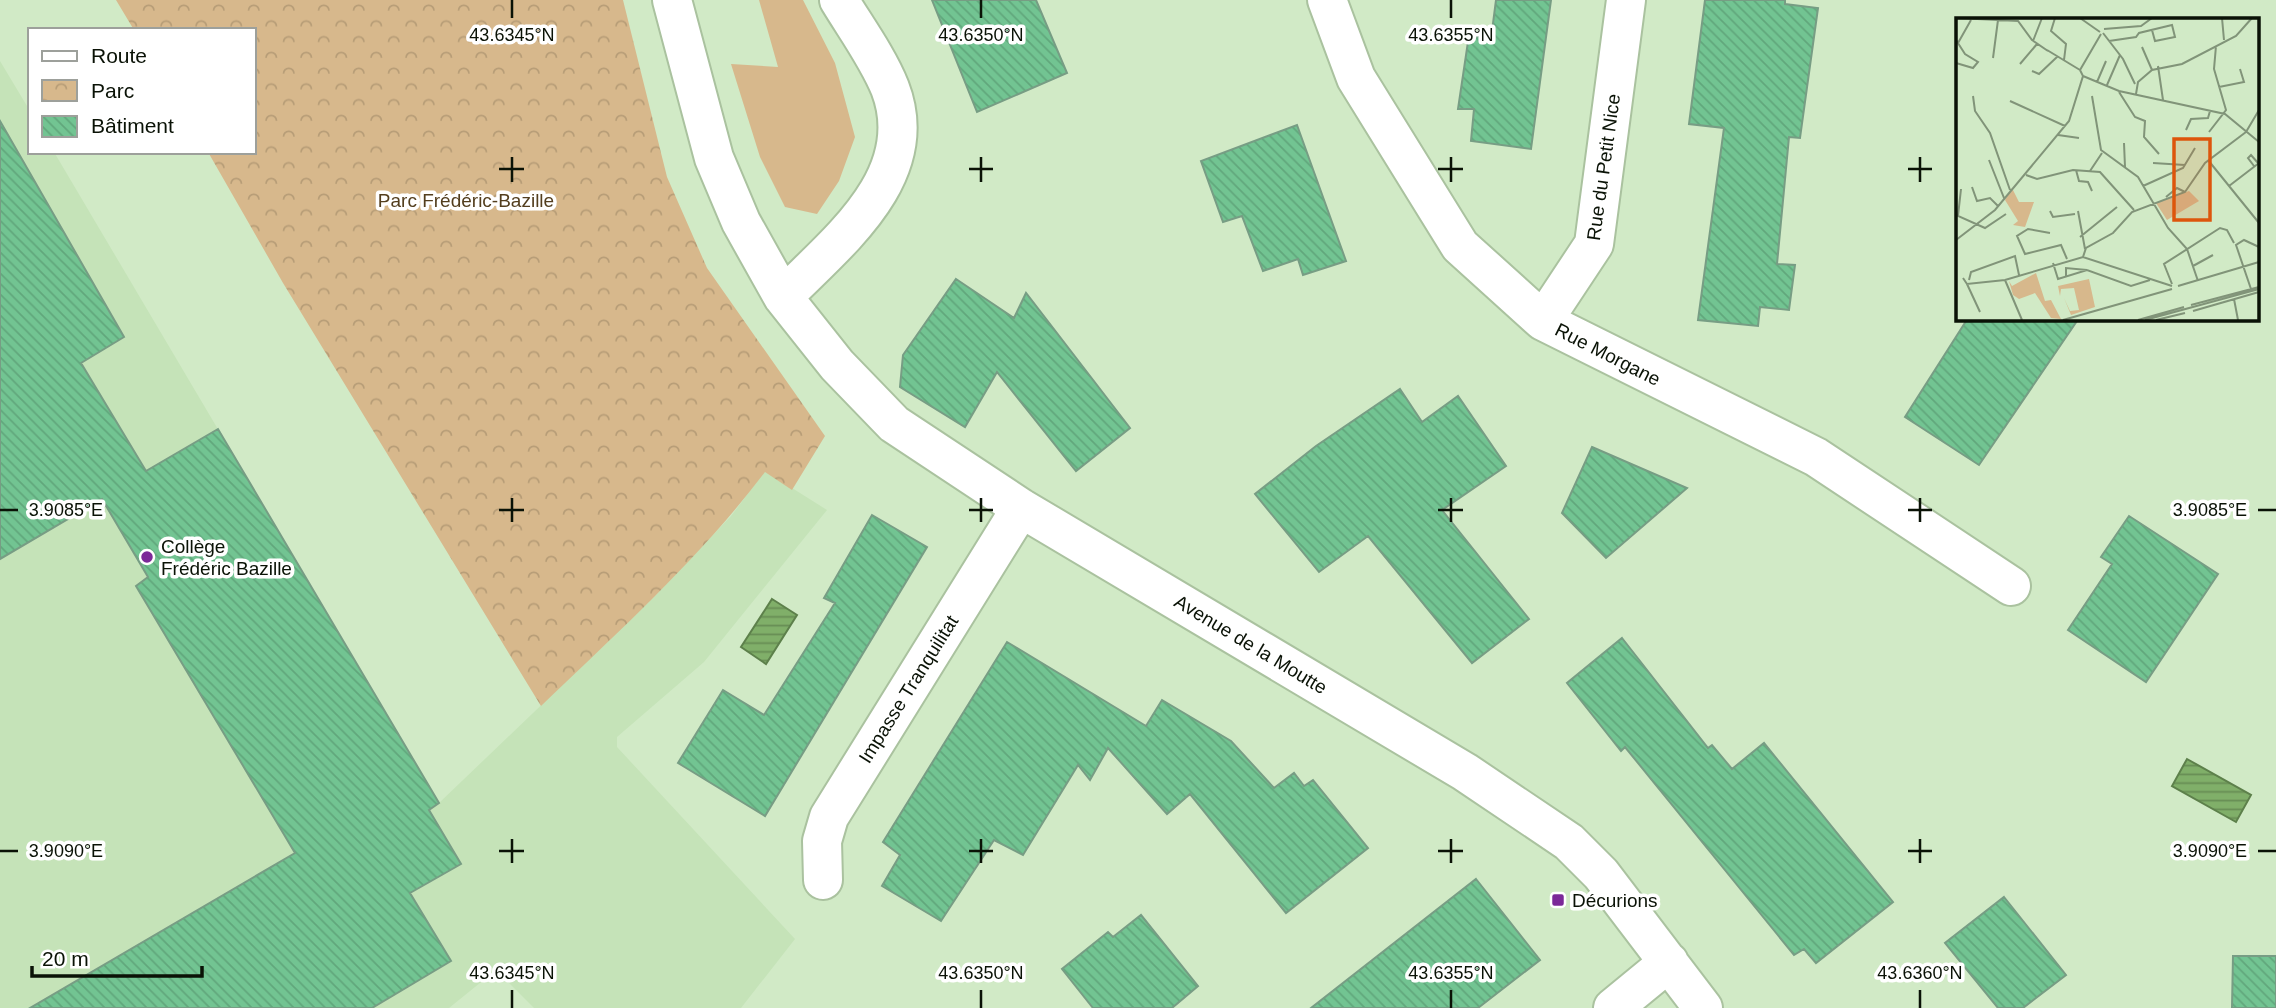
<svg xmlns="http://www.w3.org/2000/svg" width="2276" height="1008" font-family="Helvetica,sans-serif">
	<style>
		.built { fill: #c5e3b8 }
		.grass { fill: #d7b88c }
		.park { fill: url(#park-crowns) }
		.water { fill: url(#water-rules); stroke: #5d804b; stroke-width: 2 }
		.building { fill: url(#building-back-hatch); stroke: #779d84; stroke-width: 2 }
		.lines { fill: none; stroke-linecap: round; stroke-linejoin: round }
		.minor-casing { stroke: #aac29f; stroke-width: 42 }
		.minor { stroke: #fff; stroke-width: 38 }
		.ticks { fill: none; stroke: #0a1206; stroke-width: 2.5 }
		.poi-dot { fill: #7b2898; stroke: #fff; stroke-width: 2.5 }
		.labels { text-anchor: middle; stroke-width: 7; stroke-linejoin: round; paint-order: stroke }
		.street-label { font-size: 19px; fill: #0a1206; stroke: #fff }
		.park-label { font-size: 19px; fill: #533e1e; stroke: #fff }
		.poi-label { font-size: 19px; fill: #0a1206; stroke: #fff; text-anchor: start }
		.inset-road { fill: none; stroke: #819479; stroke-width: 2 }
		.view { fill: #dd550c; fill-opacity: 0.15; stroke: #dd550c; stroke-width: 3.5 }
		.inset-edge { fill: none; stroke: #0a1206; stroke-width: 3.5 }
		.ticks-label { font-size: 18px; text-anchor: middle; fill: #0a1206; stroke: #fff; stroke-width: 7; stroke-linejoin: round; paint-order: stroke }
	</style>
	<defs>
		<pattern id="park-crowns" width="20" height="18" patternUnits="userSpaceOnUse" patternTransform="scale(1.75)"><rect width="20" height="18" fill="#d7b88c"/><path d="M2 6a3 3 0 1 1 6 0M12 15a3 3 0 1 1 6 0" fill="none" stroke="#b79d77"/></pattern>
		<pattern id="water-rules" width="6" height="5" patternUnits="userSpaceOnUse" patternTransform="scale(1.75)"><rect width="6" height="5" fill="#80af69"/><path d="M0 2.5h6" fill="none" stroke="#678d54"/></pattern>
		<pattern id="building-back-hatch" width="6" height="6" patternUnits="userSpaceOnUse" patternTransform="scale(1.75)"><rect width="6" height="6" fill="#72c492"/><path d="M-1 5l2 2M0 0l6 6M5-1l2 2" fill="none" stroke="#61a77c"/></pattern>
	</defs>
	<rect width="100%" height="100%" fill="#d1eac6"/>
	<!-- built -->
	<path class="built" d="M0 61 30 111V152H54L439 803 653 598 731 516 765 471 827 510 704 662 617 737V747L795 939 741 1008H534L496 970 449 1008H0Z"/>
	<!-- grass -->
	<path class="grass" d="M759 0H803L835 63 855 137 839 181 817 214 785 207 760 157 731 64 778 67Z"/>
	<!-- park -->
	<path class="park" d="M116 0H623L667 177 707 268 825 436 792 490 765 472C700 558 619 631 541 706L283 283 208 152H254V30H134Z"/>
	<!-- water -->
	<path class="water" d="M772 599 797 615 766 664 741 647Z
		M2187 759 2251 795 2236 822 2172 786Z"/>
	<!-- building -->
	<path class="building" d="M932 0H1036L1067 73 977 112Z
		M1496 0H1551L1531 149 1471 141 1474 109H1458L1469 35 1491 39Z
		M1705 0H1785V4L1818 8 1800 138 1789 137 1777 264 1795 265 1789 310 1760 307 1758 326 1698 320 1724 128 1689 124Z
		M0 121 124 337 81 363 146 471 218 429 439 803 429 810 461 864 410 893 451 961 372 1008H30L295 853 136 586 148 577 102 499 0 559Z
		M1297 125 1346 261 1303 275 1298 259 1263 271 1242 216 1223 222 1201 161Z
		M956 279 1014 318 1026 293 1130 428 1076 471 997 372 965 427 900 387 903 355Z
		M1968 318H2079L1979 465 1905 417Z
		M1400 389 1422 422 1458 396 1506 466 1442 510 1529 619 1472 663 1368 536 1319 572 1255 494 1316 446Z
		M1592 447 1687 488 1606 558 1562 513Z
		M872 515 927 547 765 816 678 763 723 690 764 715 835 603 824 598Z
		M2129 516 2218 574 2146 682 2068 630 2112 564 2101 557Z
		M1622 638 1708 748 1712 745 1732 769 1764 743 1893 902 1816 963 1804 949 1794 955 1625 747 1621 751 1567 683Z
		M1007 642 1146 726 1162 700 1231 741 1274 788 1294 773 1304 786 1313 780 1368 848 1286 913 1190 794 1167 814 1108 748 1090 780 1078 765 1023 855 994 840 941 921 882 886 900 855 883 842Z
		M1476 879 1540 960 1478 1008H1311Z
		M2004 897 2066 975 2023 1008H1998L1945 943Z
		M1141 915 1198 986 1172 1008H1093L1062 969 1108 932 1113 937Z
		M2233 956H2276V1008H2232Z"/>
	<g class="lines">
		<defs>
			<path id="minor" d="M672 0 714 158 741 222 783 297 837 365 894 424 1021 508 1465 772 1569 842 1601 874 1703 1008
				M1327 0 1356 78 1460 246 1543 321 1816 457 2011 586
				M783 297C837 242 924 176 890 88 878 58 856 28 839 0
				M1543 321 1594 244 1626 0
				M823 880 822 841 829 817 1021 508
				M1613 1008 1669 962"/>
		</defs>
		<!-- minor casing -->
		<use href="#minor" class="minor-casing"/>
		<!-- minor -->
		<use href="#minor" class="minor"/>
	</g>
	<!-- ticks -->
	<path class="ticks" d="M512 0V18M981 0V18M1451 0V18M512 157V182M981 157V182M1451 157V182M1920 157V182M499 169H524M969 169H993M1438 169H1463M1908 169H1932M512 498V522M981 498V522M1451 498V522M1920 498V522M0 510H18M499 510H524M969 510H993M1438 510H1463M1908 510H1932M2258 510H2276M512 839V863M981 839V863M1451 839V863M1920 839V863M0 851H18M499 851H524M969 851H993M1438 851H1463M1908 851H1932M2258 851H2276M512 990V1008M981 990V1008M1451 990V1008M1920 990V1008"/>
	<!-- markers -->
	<g class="poi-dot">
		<circle cx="147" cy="557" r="7"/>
		<rect x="1551" y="893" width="14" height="14" rx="3.5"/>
	</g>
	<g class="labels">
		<!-- street labels -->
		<g class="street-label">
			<text transform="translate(1603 167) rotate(-82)" y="7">Rue du Petit Nice</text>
			<text transform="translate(1608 354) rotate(27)" y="7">Rue Morgane</text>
			<text transform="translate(1251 644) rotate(31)" y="7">Avenue de la Moutte</text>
			<text transform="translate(908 689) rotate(-58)" y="7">Impasse Tranquilitat</text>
		</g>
		<!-- park labels -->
		<g class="park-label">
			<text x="466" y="207">Parc Frédéric-Bazille</text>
		</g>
		<!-- poi labels -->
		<g class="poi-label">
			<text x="161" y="553">Collège<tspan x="161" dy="22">Frédéric Bazille</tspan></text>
			<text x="1572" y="907">Décurions</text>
		</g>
	</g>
	<!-- overview -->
	<g transform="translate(1956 18)">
		<rect width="303" height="303" fill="#d1eac6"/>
		<path d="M233 173 243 183 211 202 200 185Z" fill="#d7b88c"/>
		<path d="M56 170 63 184H78L69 209 57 207 62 203 49 182ZM80 255 89 283 95 282 105 301 95 300 79 275 63 281 57 277 53 263 56 268ZM133 261 139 289 115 297 108 280 114 293 123 292 118 270 105 271 104 278 102 268Z" fill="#d7b88c"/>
		<path class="inset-road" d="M1 0 62 3 76 22 92 33M99 0 95 13 110 26 108 42M124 0 144 14M266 0 268 22M148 11 185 8 196 0M147 15 167 41 179 66M0 22 9 36 22 44 17 50 0 45M77 23 86 0M153 23 180 19 183 15 216 7 219 19 199 23 196 12M2 25 15 2M186 29 196 52M91 32 124 52M37 40 42 2M64 46 81 26M202 48 207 82M124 52 145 16M76 53 83 56 101 39M127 58 163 73 269 96 303 124M141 64 150 43M151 67 164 37M263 69 288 64 284 51M163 74 179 99 189 103 188 119 203 136M180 76 182 64 196 52 226 46 280 18 296 0M17 78 19 93 34 115 54 172M136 78 145 132 182 159 212 210 231 231 242 263M54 83 109 108M230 112 235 101 252 100 254 93M253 114 270 92 258 51 260 28M290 114 303 92M102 117 123 120M168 125 169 149M33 142 48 180M252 142 303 205M197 145 229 147M298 148 292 140 295 137 302 145M120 152 123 163 132 164 136 173M134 153 146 135M70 157 81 161 117 152 144 154 178 192M187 168 227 150 239 130M273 168 303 145M16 169 21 183 34 180 42 188M5 171 2 198 29 210 50 196M210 179 221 170 229 174M94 193 97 199 119 196M122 193 129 231M94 215 72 211 61 218 69 236 105 227 111 241M124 219 161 189M0 222 39 192 113 103 127 58 124 52M127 239 130 230 157 215 176 194 229 174 249 145 290 114M97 245 102 261 131 252 175 268 194 262M237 248 257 237M110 259V250L131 252M7 260 11 266 49 262 127 239 216 268M13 262 15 254 59 238 63 257M49 262 66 302M11 266 24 294M216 266 208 246 264 210 271 212 278 225M222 268 303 244M295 271 280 227 288 222 303 229M278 281 282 302M235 287 303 269M237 293 303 274M107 302 216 271M182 302 228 289M189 302 303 271M200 302 229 295"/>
		<path class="view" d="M218 121H254V202H218Z"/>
		<rect width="303" height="303" class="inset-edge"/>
	</g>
	<g class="ticks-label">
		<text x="512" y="41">43.6345°N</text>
		<text x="981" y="41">43.6350°N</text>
		<text x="1451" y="41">43.6355°N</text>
		<text x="2210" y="516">3.9085°E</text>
		<text x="66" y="516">3.9085°E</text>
		<text x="2210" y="857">3.9090°E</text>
		<text x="66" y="857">3.9090°E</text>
		<text x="512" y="979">43.6345°N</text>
		<text x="981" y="979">43.6350°N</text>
		<text x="1451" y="979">43.6355°N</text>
		<text x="1920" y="979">43.6360°N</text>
	</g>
	<!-- legend -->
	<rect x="28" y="28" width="228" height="126" fill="#ffffff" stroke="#9da09b" stroke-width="2"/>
	<rect x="42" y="51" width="35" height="10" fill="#ffffff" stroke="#9da09b" stroke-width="2"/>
	<text x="91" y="63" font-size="21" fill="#0a1206">Route</text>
	<rect x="42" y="80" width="35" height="21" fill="url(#park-crowns)" stroke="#9da09b" stroke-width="2"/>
	<text x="91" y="98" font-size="21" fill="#0a1206">Parc</text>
	<rect x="42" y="116" width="35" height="21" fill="url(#building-back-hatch)" stroke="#9da09b" stroke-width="2"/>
	<text x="91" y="133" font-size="21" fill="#0a1206">Bâtiment</text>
	<!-- scale -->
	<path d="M32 966v10h170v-10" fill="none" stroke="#0a1206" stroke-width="3.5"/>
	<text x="42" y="966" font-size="21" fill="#0a1206" stroke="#ffffff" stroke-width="5" paint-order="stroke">20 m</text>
</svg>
